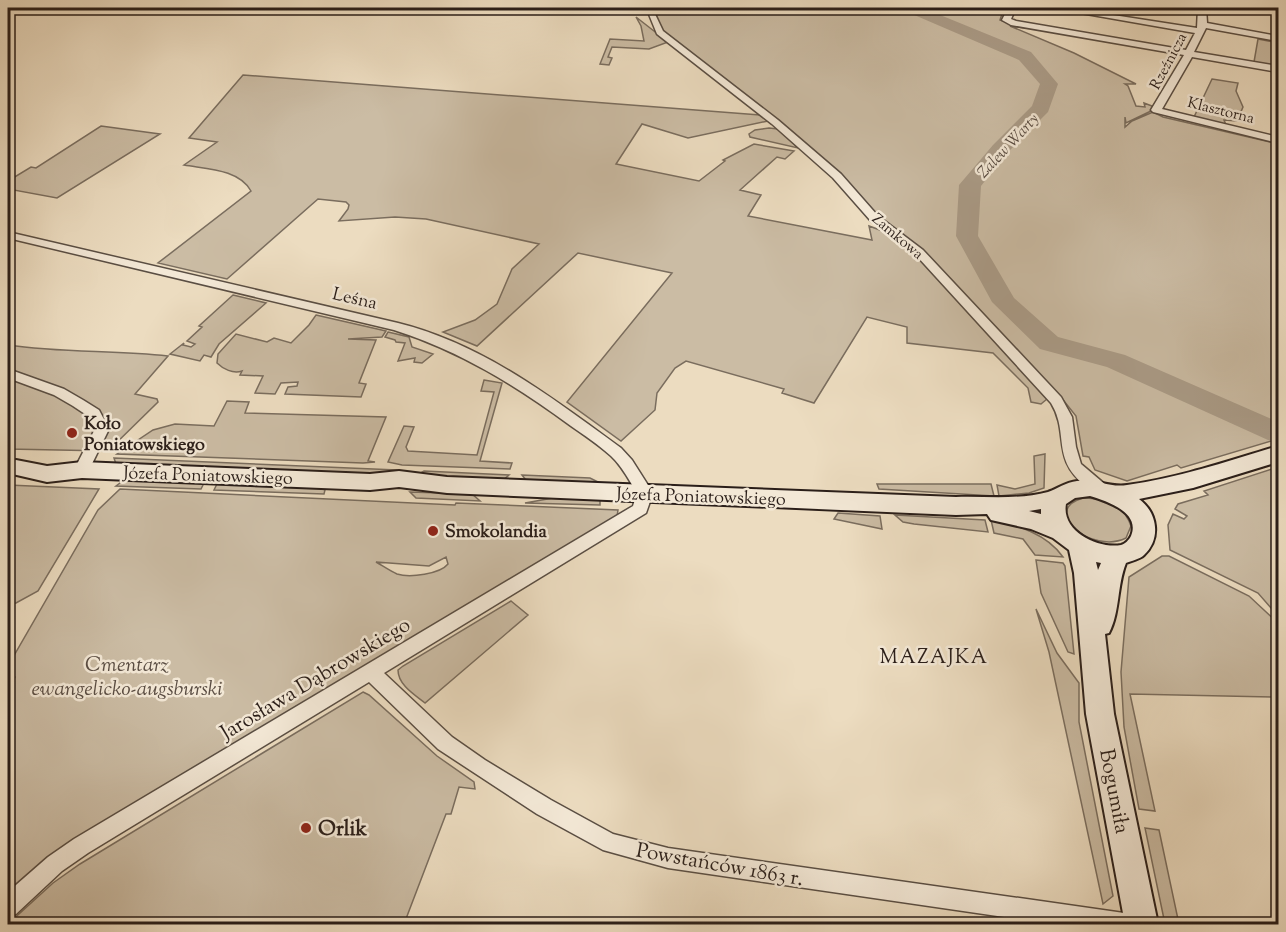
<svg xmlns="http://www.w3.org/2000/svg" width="1286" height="932" font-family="'Sorts Mill Goudy',serif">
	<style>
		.green { fill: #cbbca4; stroke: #7a6d5e; stroke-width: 1.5; fill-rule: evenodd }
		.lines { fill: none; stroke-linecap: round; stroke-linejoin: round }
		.river { fill: #aa9b87; fill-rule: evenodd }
		.street-casing { stroke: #5a4e43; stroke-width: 3 }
		.secondary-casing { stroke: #2a1e19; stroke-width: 4 }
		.street { fill: #f3e8d6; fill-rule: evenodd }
		.secondary { fill: #f3e8d6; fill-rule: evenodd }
		.poi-dot { fill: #8f2418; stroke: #f3e8d6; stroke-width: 2 }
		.labels { text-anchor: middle; stroke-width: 5; stroke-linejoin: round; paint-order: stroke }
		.far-street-label { font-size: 15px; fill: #2a1e19; stroke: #f3e8d6 }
		.far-water-label { font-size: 16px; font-style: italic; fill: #574a40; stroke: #f3e8d6 }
		.street-label { font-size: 18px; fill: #2a1e19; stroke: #f3e8d6 }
		.poi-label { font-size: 18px; font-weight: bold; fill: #2a1e19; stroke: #f3e8d6; text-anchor: start }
		.neighbourhood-label { font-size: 20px; letter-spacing: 1.5px; fill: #2a1e19; stroke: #f3e8d6 }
		.near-park-label { font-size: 21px; font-style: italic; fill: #5a4d43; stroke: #f3e8d6 }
		.near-street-label { font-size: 21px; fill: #2a1e19; stroke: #f3e8d6 }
		.near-poi-label { font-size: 21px; font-weight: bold; fill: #2a1e19; stroke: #f3e8d6; text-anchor: start }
	</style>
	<rect width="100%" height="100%" fill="#ecdcc0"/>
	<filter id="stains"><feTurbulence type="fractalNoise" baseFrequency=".00333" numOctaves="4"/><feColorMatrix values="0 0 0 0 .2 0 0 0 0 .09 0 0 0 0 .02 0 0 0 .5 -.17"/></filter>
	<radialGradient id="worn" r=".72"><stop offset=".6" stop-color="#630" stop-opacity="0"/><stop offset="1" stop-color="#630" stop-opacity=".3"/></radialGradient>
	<!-- green -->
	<path class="green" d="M641 8H967L980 13C988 9 996 4 1003 11L1000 20 1025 28 1010 26 1074 53 1136 84H1125L1128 86 1136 106 1145 107 1144 103 1152 106 1151 111 1126 123 1125 117V127L1132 121 1153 112 1163 117 1278 144V439L1181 468 1177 465 1127 481 1095 470 1089 457 1083 456 1076 416 1060 396 923 251 884 225 863 200 665 33 655 19Z
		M636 17 668 42 649 49 612 47 608 57 612 58 609 65 600 64 610 39 644 41 641 26Z
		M1258 39 1278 43V67L1254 62Z
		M243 75 760 115 768 121 688 138 642 124 616 164 699 181 725 161 723 160 754 144 794 151 785 159 777 157 740 190 761 195 748 216 872 240 869 226 888 233 914 253 1047 399 1041 404 1031 402 1028 388 993 353 907 343V327L867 317 814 403 782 393 784 389 686 361 675 368 657 393 655 410 621 441 567 402 672 273 578 253 477 346 443 332 475 320 497 304 512 269 539 244 426 219 395 217 339 221 348 209 349 205 346 202 318 199 227 279 158 263 251 191C239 169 206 169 184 165L217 142 189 138Z
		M1212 79 1238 83 1236 91 1243 107 1237 121 1224 120 1226 125 1194 117Z
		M101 126 160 134 57 198 8 189V181L31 167 36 168Z
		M769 128 778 129 798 148 750 137 749 134 755 130Z
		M233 295 266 303 219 344 211 357 204 355 200 361 170 354 184 343 183 345 191 347 195 344 187 341 202 327 199 326Z
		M316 315 386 331 382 337 348 339 376 340 359 383 366 384 361 397 285 394 288 387 297 386 298 382 281 383 275 394 255 393 263 376 240 375 242 371C233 374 223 369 217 363L218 354 236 334 267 342 274 338 291 343 309 325Z
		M388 332 409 337 412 347 433 354 422 363 414 362 415 358 398 361 405 343 396 342 395 340 385 337Z
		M8 345C61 353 114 350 168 356L135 394 157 399 158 402 108 451 8 449Z
		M484 380 502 383 480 461 512 463 510 469 402 465 388 462 404 426 414 427 406 447 408 451 477 455 494 392 481 391Z
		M227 401 249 402 245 413 386 417 368 461 375 462 363 463 117 454 153 430 175 424 214 426Z
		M1045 454 1044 488 1029 493 999 496 997 485 1015 489 1035 484 1034 456Z
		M114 458 397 470 403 475 116 464Z
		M1278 467V616L1258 593 1170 550 1168 525 1173 514 1184 519 1187 516 1175 509 1178 504 1208 495 1204 491Z
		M424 471 509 475 503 480 415 476Z
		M522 475 590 478 600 483 526 480Z
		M124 480 204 483 201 489 116 486Z
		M217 484 321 488 325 490 324 494 214 490Z
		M877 484H991L994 496 879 489Z
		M8 485 99 489 38 591 16 603 8 604Z
		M120 489 455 505 456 503 618 510 617 516 93 829 44 861 8 895V691L15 677 8 673V666L98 510ZM446 557 448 564C440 574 410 578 397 574 390 571 383 566 376 562L429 566Z
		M410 492 472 494 480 501 416 498Z
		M553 498 600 500V505L525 503Z
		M1083 498C1104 498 1124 505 1131 526L1126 538C1092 555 1039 511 1083 498Z
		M838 513 880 516 882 529 834 519Z
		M895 515 985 520 988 532 914 524 903 522Z
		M991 520C1018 525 1047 534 1063 557L1035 555 1023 539 994 533Z
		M1162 556H1169L1249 596 1278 623V697L1130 694 1155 811 1139 809 1124 727 1121 672 1129 577Z
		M1036 560 1063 563 1065 566 1074 654 1068 652 1041 593Z
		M511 601 528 615 425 703C415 695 398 685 398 670L403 666Z
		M1036 609 1057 653 1079 683V722L1113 896 1103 904 1049 652Z
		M363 692 369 695 437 756 474 782 475 789 459 787 451 814H446L404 924H8L53 883 80 864Z
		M1145 828 1159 830 1179 924H1165Z"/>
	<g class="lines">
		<!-- river -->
		<path class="river" d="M903 8H923L1031 52 1058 84 1048 112 1007 153 981 186 978 236 1014 298 1058 337 1125 355 1278 422V443L1268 440 1107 367 1040 349 992 302 956 236 959 185 993 145 1032 106 1040 84 1019 60 905 11Z"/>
		<defs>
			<path id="street" d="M1008 8H1016L1011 19 1016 21 1186 50 1195 33 1052 8H1068L1197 28 1198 8H1206L1207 23 1278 36V41L1206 28 1194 52 1278 66V72L1192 57 1162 109 1278 137V143L1153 112 1151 110 1184 55 1011 25 1002 20Z
				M1272 8H1278V10H1273Z
				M648 12H654L663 31 778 120 841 174 878 216 923 250 1061 397 1072 417 1076 447 1081 464 1107 486 1110 490 1107 494C1099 497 1094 492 1087 487 1050 459 1070 434 1051 403L915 254 870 220 833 178 772 124 657 34Z
				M8 232 398 323C483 344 552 398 621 448L632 460 653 493 646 513 384 673 452 737 485 760 551 800 613 834 668 848 1124 913 1132 916 1135 924H1052L668 868 603 850 537 814 438 749 369 682 88 853 62 871 16 914 8 917V892L48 857 74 839 633 506 637 493C629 480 622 466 611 456 599 445 584 435 571 426 515 385 460 351 394 330L8 238Z
				M8 369 64 389 83 400 99 410 109 429 87 474H77L74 470 95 429 88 416 73 406 54 395 8 378Z"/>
			<path id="secondary" d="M1278 446V462L1193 488 1139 499C1158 513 1161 539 1144 555 1140 559 1131 561 1126 563 1117 585 1120 612 1109 633L1105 634 1114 714 1158 924H1125L1086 714 1074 573 1069 550 1053 538 1031 529 991 520 987 514 956 515 447 493 399 487 370 490 82 478 47 482 8 473V462L16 460 47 466 82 462 370 474 399 471 447 477 956 497C985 496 1019 500 1048 492 1057 489 1066 482 1077 481 1095 478 1109 488 1127 485 1179 478 1228 461 1278 446ZM1090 496C1106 501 1141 512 1131 536 1129 540 1125 544 1121 545 1098 549 1061 531 1066 504L1075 498ZM1041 509V514L1029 511ZM1096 562 1101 563 1098 570Z"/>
		</defs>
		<!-- street casing -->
		<use href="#street" class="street-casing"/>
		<!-- secondary casing -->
		<use href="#secondary" class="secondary-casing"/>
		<!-- street -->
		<use href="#street" class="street"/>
		<!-- secondary -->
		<use href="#secondary" class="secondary"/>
	</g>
	<!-- markers -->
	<g class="poi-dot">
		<circle cx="72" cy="433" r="6"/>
		<circle cx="433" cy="531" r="6"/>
		<circle cx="306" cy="828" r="6"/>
	</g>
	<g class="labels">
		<!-- far-street labels -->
		<g class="far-street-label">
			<text transform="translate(1168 61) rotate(-62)" y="5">Rzeźnicza</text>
			<text transform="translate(1221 110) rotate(14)" y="5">Klasztorna</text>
			<text transform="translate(898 236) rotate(40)" y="5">Zamkowa</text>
		</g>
		<!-- far-water labels -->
		<g class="far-water-label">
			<text transform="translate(1007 145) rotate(-47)" y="6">Zalew Warty</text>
		</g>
		<!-- street labels -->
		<g class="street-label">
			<text transform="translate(355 298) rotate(13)" y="6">Leśna</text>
			<text transform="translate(208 475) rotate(2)" y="6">Józefa Poniatowskiego</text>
			<text transform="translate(701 496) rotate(2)" y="6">Józefa Poniatowskiego</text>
		</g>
		<!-- poi labels -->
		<g class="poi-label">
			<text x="84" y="429">Koło<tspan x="84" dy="21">Poniatowskiego</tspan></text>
			<text x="445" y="537">Smokolandia</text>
		</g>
		<!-- neighbourhood labels -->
		<g class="neighbourhood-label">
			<text x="934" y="663">MAZAJKA</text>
		</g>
		<!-- near-park labels -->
		<g class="near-park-label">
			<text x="127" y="671">Cmentarz<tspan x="127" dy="24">ewangelicko-augsburski</tspan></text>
		</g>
		<!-- near-street labels -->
		<g class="near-street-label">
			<text transform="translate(315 678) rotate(-31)" y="7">Jarosława Dąbrowskiego</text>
			<text transform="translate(1115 791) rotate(79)" y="7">Bogumiła</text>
			<text transform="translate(720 864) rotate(10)" y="7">Powstańców 1863 r.</text>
		</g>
		<!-- near-poi labels -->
		<g class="near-poi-label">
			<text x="318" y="835">Orlik</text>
		</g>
	</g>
	<!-- margin -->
	<rect width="1286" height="932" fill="none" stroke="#ecdcc0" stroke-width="30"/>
	<rect x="9" y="9" width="1268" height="914" fill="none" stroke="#2a1e19" stroke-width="3"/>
	<rect x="15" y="15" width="1256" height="902" fill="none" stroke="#2a1e19" stroke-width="1.5"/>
	<rect width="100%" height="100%" filter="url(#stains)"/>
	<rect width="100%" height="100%" fill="url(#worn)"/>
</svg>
